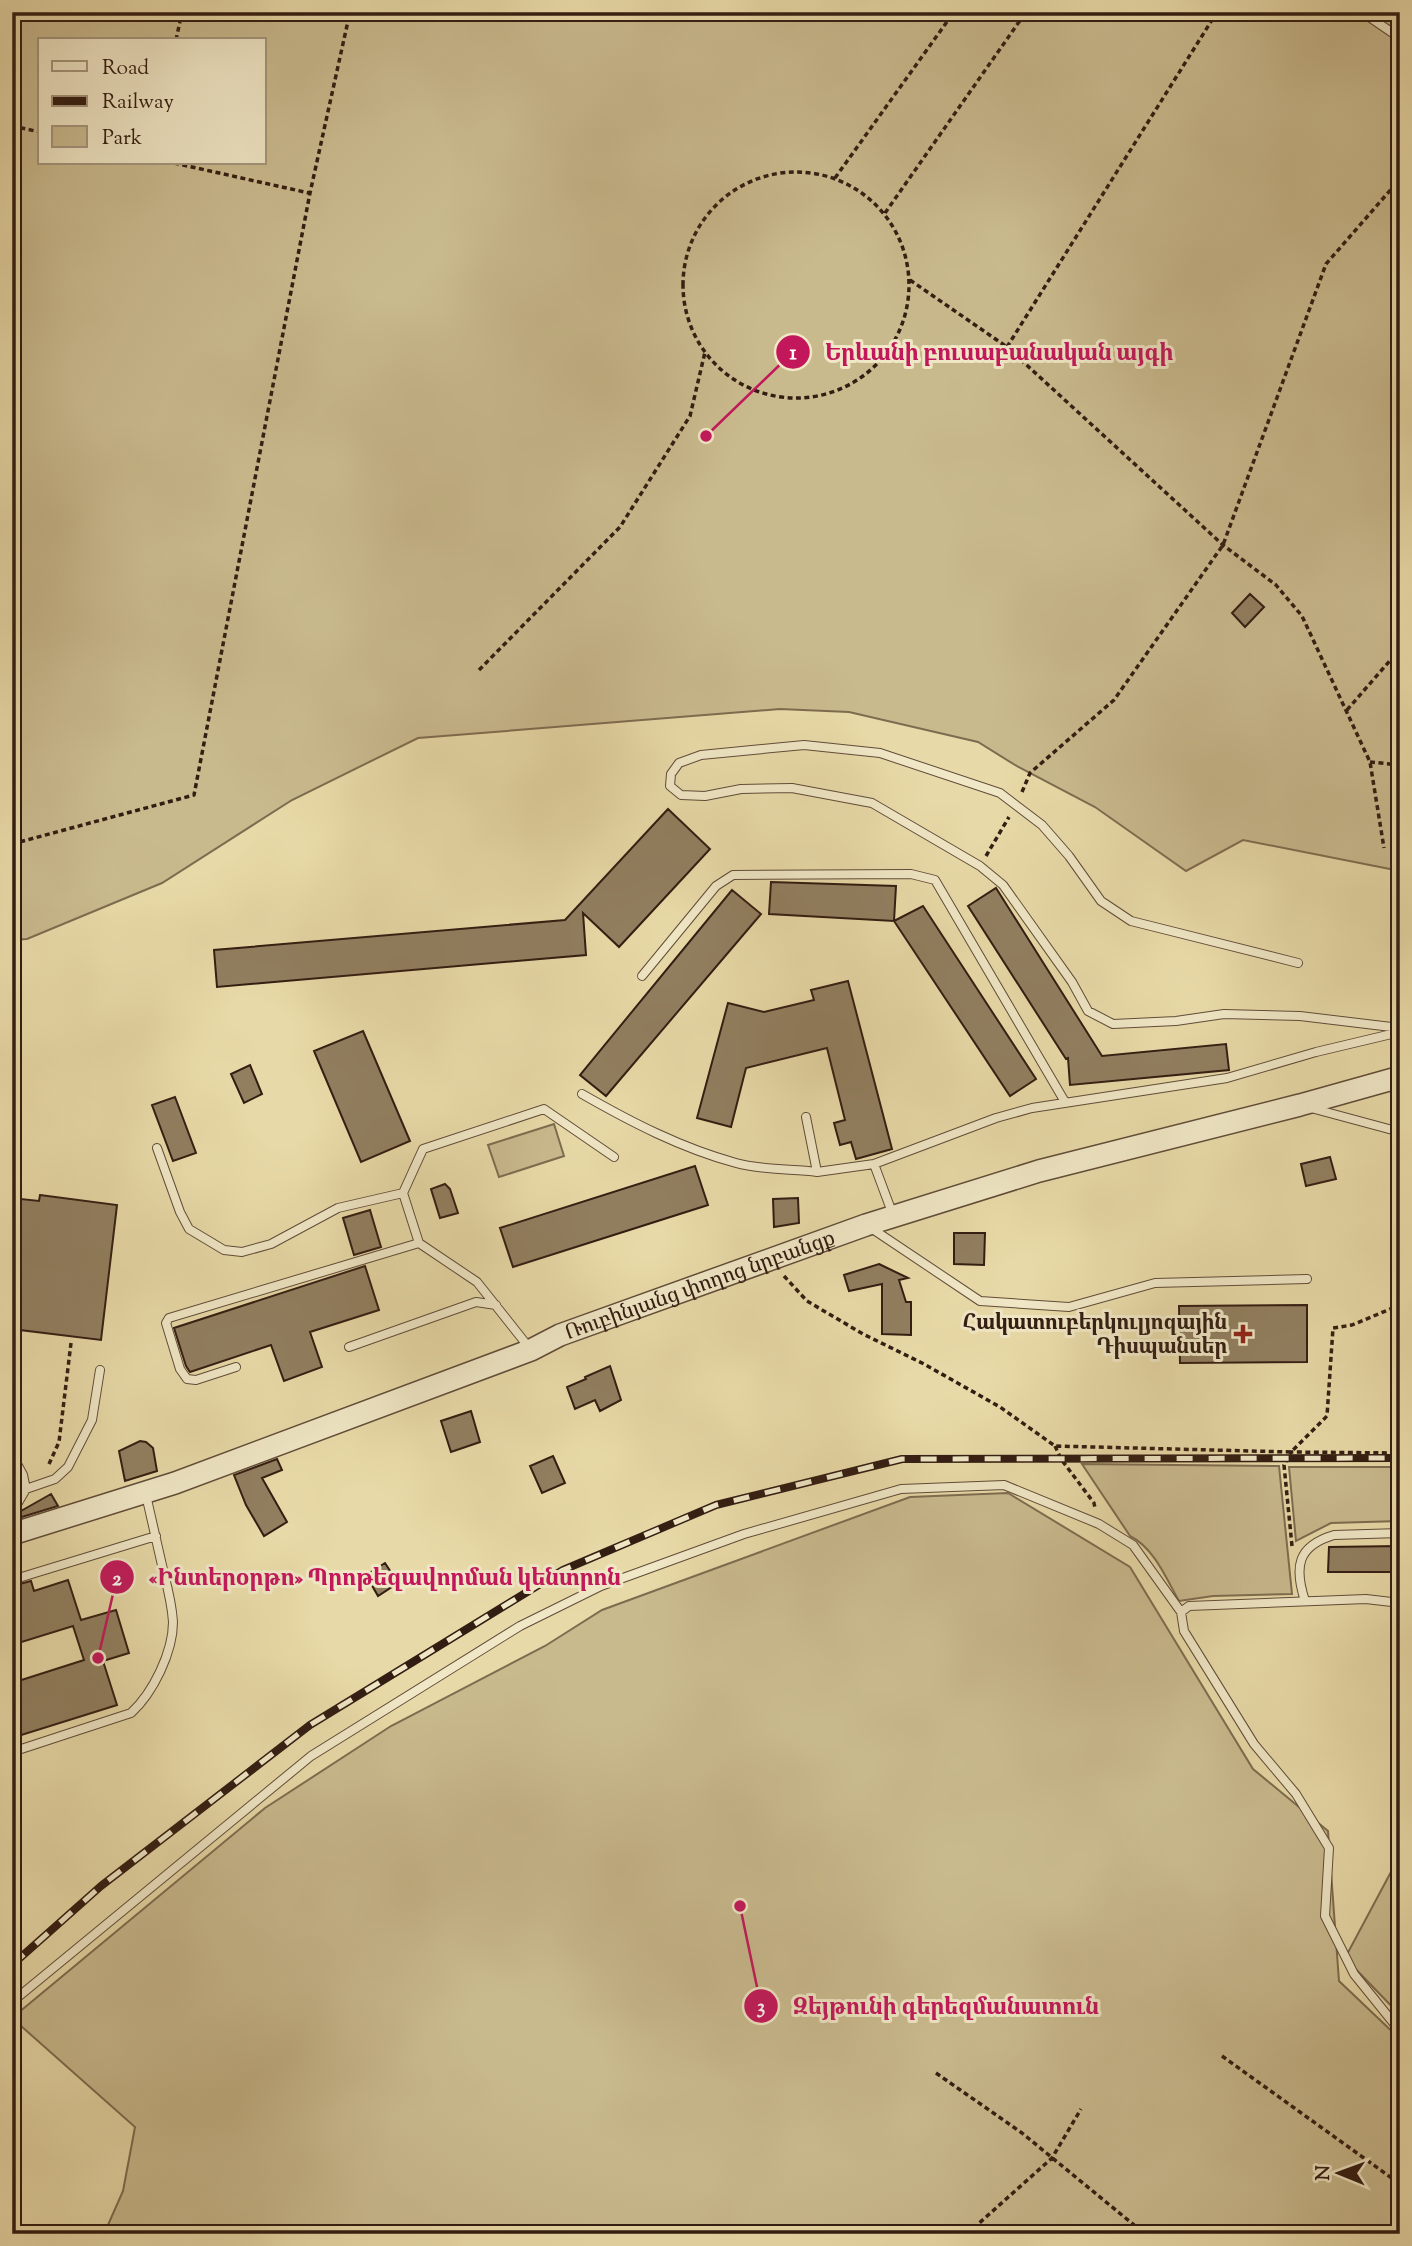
<svg xmlns="http://www.w3.org/2000/svg" width="1412" height="2246" font-family="'Sorts Mill Goudy','Noto Serif Armenian',serif">
	<style>
		.green { fill: #c9ba8e; stroke: #7e6c50; stroke-width: 2; fill-rule: evenodd }
		.building { fill: #917f60; stroke: #331d12; stroke-width: 2 }
		.lines { fill: none; stroke-linecap: round; stroke-linejoin: round }
		.service-casing { stroke: #604c38; stroke-width: 10 }
		.tertiary-casing { stroke: #604c38; stroke-width: 24 }
		.path { stroke: #331d12; stroke-width: 3.5; stroke-dasharray: 5 3.5; stroke-linecap: butt }
		.service { stroke: #f0e7c6; stroke-width: 8 }
		.tertiary { stroke: #f0e7c6; stroke-width: 21 }
		.rail-casing { stroke: #331d12; stroke-width: 8 }
		.rail { stroke: #f0e7c6; stroke-width: 5; stroke-dasharray: 16; stroke-linecap: butt }
		.poi-dot { fill: #8f2418; stroke: #f0e7c6; stroke-width: 2.5 }
		.labels { text-anchor: middle; stroke-width: 6; stroke-linejoin: round; paint-order: stroke }
		.street-label { font-size: 21px; fill: #331d12; stroke: #f0e7c6 }
		.poi-label { font-size: 21px; font-weight: bold; fill: #331d12; stroke: #f0e7c6; text-anchor: end }
		.leader { fill: none; stroke: #c2185b; stroke-width: 2.5 }
		.callout-dot { fill: #c2185b; stroke: #f0e7c6; stroke-width: 2.5 }
		.mark-label { font-size: 21px; text-anchor: middle; font-weight: bold; fill: #fff }
		.callout-label { font-size: 23px; text-anchor: middle; font-weight: bold; fill: #c2185b; stroke: #f0e7c6; stroke-width: 6; stroke-linejoin: round; paint-order: stroke }
	</style>
	<rect width="100%" height="100%" fill="#e8daa8"/>
	<filter id="stains"><feTurbulence type="fractalNoise" baseFrequency=".00286" numOctaves="4"/><feColorMatrix values="0 0 0 0 .2 0 0 0 0 .09 0 0 0 0 .02 0 0 0 .5 -.17"/></filter>
	<radialGradient id="worn" r=".72"><stop offset=".6" stop-color="#630" stop-opacity="0"/><stop offset="1" stop-color="#630" stop-opacity=".3"/></radialGradient>
	<!-- green -->
	<path class="green" d="M12 12H1400V871L1243 840 1186 871 1095 807 1015 765 978 742 849 712 780 709 418 738 292 800 162 883 27 939 12 940ZM40 40H264V163H40Z
		M554 1124 564 1156 499 1177 488 1145Z
		M1082 1464 1279 1466 1292 1594 1213 1596 1179 1601C1166 1578 1154 1548 1130 1536Z
		M1289 1467H1400V1521L1331 1523 1296 1541Z
		M1008 1493 1130 1567 1253 1769 1328 1831 1339 1981 1400 2039V2234H104L123 2191 135 2127 12 2018 265 1808 391 1726 545 1646 602 1610 910 1497Z
		M1400 1855V2015L1345 1958Z"/>
	<!-- building -->
	<path class="building" d="M1250 594 1264 607 1245 627 1232 613Z
		M668 809 710 849 619 947 583 913 586 955 217 987 214 950 565 920Z
		M771 882 896 886 894 921 769 914Z
		M996 888 1102 1056 1226 1044 1229 1070 1070 1085 1068 1058 1066 1059 968 906Z
		M732 890 761 914 606 1096 580 1075Z
		M923 906 1036 1079 1010 1096 894 921Z
		M848 981 892 1149 856 1159 851 1142 840 1145 834 1123 845 1120 827 1048 746 1068 731 1127 697 1118 728 1003 764 1012 814 1000 811 990Z
		M363 1031 410 1141 361 1162 314 1051Z
		M250 1065 262 1094 244 1103 231 1074Z
		M175 1097 196 1153 173 1161 152 1105Z
		M1330 1157 1336 1179 1306 1186 1301 1164Z
		M695 1166 708 1205 513 1267 500 1228Z
		M445 1184 450 1189 458 1213 440 1218 431 1189Z
		M40 1195 117 1205 101 1340 12 1329V1198L39 1201Z
		M798 1198 799 1223 774 1227 773 1199Z
		M370 1210 381 1247 354 1255 343 1218Z
		M954 1233H985L984 1265 954 1264Z
		M879 1264 908 1278 899 1280 906 1302H911V1335L882 1334V1284L849 1291 844 1275Z
		M365 1266 379 1310 310 1332 322 1367 284 1381 271 1345 190 1372 186 1366 174 1328Z
		M1307 1305V1362L1180 1363 1179 1306Z
		M610 1366 621 1400 600 1411 595 1400 575 1409 567 1387 586 1379 585 1377Z
		M471 1411 480 1442 451 1452 441 1421Z
		M140 1441 146 1442 153 1448 157 1471 125 1481 119 1451Z
		M553 1456 565 1483 542 1493 530 1466Z
		M277 1459 282 1470 262 1478 287 1522 264 1536 246 1505 234 1475Z
		M51 1494 58 1506 12 1520 21 1511Z
		M1400 1546V1572H1328L1329 1547Z
		M385 1563 398 1583 378 1596 366 1575Z
		M68 1580 81 1620 116 1610 129 1653 103 1661 117 1705 12 1738V1683L84 1660 73 1626 12 1645V1586L31 1581 34 1591Z"/>
	<g class="lines">
		<defs>
			<path id="service" d="M1362 12 1400 38
				M1298 963 1131 921 1101 901 1069 856 1042 825 1000 793 880 753 804 745 701 755 679 763 671 774 670 786 681 795 705 796 741 789 792 788 872 803 980 866 1003 885 1072 982 1088 1011 1113 1024 1176 1021 1224 1014 1300 1016 1400 1028
				M642 976 716 886 733 875 911 874 935 880 1065 1102
				M582 1094C631 1122 681 1148 736 1163 761 1170 791 1169 817 1172
				M1311 1108 1400 1132
				M806 1117 817 1172 874 1164 996 1118 1032 1108 1227 1078 1316 1052 1400 1032
				M157 1148 180 1212 189 1229 224 1250 242 1252 271 1244 338 1208 403 1193
				M874 1164 893 1215
				M868 1226 980 1301 1069 1307 1155 1283 1307 1279
				M349 1347 476 1302 496 1305
				M531 1350 477 1282 419 1243 403 1193 423 1149 544 1109 614 1157
				M236 1367 196 1380 187 1379 180 1369 166 1323 169 1318 419 1243
				M12 1462 17 1464 23 1475 26 1489 12 1513
				M26 1489 55 1479 68 1467 92 1420 100 1370
				M12 1580 156 1536
				M1305 1601C1294 1567 1297 1546 1334 1535L1400 1533
				M1181 1612 1189 1606 1366 1599 1400 1603
				M12 1752 131 1713C153 1693 173 1652 173 1622 172 1606 168 1589 164 1574 158 1547 152 1521 146 1495
				M12 2002 311 1756 520 1626 601 1586 744 1534 901 1489 1004 1485 1099 1524 1133 1545 1181 1612 1184 1631 1254 1744 1296 1794 1329 1848 1325 1916 1354 1974 1400 2031"/>
			<g id="tertiary">
				<path id="s1" d="M12 1534 175 1483 531 1350 560 1335 866 1225 1039 1171 1300 1105 1400 1077"/>
			</g>
		</defs>
		<!-- service casing -->
		<use href="#service" class="service-casing"/>
		<!-- tertiary casing -->
		<use href="#tertiary" class="tertiary-casing"/>
		<!-- path -->
		<path class="path" d="M176 40 182 12
			M12 126 40 132
			M174 163 309 193
			M683 285a113 113 0 1 1 226 0a113 113 0 1 1-226 0Z
			M835 178 954 12
			M885 213 1026 12
			M910 280 1007 347 1223 545 1276 585 1302 616 1370 762 1384 848
			M1007 347 1217 12
			M479 670 620 527 690 416 705 352
			M1347 710 1400 649
			M1370 762 1400 765
			M1022 792 1030 773 1114 700 1223 545 1326 264 1400 179
			M12 844 194 795 310 193 350 12
			M986 856 1009 817
			M784 1276 807 1301 863 1334 924 1364 1000 1407 1055 1446 1291 1452 1327 1416 1333 1328 1352 1325 1400 1305
			M1055 1446 1061 1459 1094 1503 1095 1508
			M49 1464 59 1442 71 1343
			M1292 1546 1284 1465 1291 1452 1400 1453
			M1222 2056 1400 2184
			M936 2073 1022 2133 1145 2234
			M967 2234 1052 2158 1081 2109"/>
		<!-- service -->
		<use href="#service" class="service"/>
		<!-- tertiary -->
		<use href="#tertiary" class="tertiary"/>
		<defs>
			<path id="rail" d="M12 1965 101 1886 310 1725 563 1570 716 1505 902 1459 1400 1458"/>
		</defs>
		<!-- rail casing -->
		<use href="#rail" class="rail-casing"/>
		<!-- rail -->
		<use href="#rail" class="rail"/>
	</g>
	<!-- markers -->
	<path class="poi-dot" d="M1239.5 1323.5h7v7h7v7h-7v7h-7v-7h-7v-7h7z"/>
	<g class="labels">
		<!-- street labels -->
		<g class="street-label">
			<text dy="7" stroke="none"><textPath href="#s1" startOffset="732">Ռուբինյանց փողոց նրբանցք</textPath></text>
		</g>
		<!-- poi labels -->
		<g class="poi-label">
			<text x="1227" y="1329">Հակատուբերկուլյոզային<tspan x="1227" dy="24">Դիսպանսեր</tspan></text>
		</g>
	</g>
	<!-- callouts -->
	<path class="leader" d="M706 436L793 352M98 1658L117 1577M740 1906L761 2006"/>
	<g class="callout-dot">
		<circle cx="706" cy="436" r="7"/>
		<circle cx="98" cy="1658" r="7"/>
		<circle cx="740" cy="1906" r="7"/>
		<circle cx="793" cy="352" r="18"/>
		<circle cx="117" cy="1577" r="18"/>
		<circle cx="761" cy="2006" r="18"/>
	</g>
	<g class="mark-label">
		<text x="793" y="359">1</text>
		<text x="117" y="1585">2</text>
		<text x="761" y="2013">3</text>
	</g>
	<g class="callout-label">
		<text x="999" y="360">Երևանի բուսաբանական այգի</text>
		<text x="385" y="1585">«Ինտերօրթո» Պրոթեզավորման կենտրոն</text>
		<text x="946" y="2014">Զեյթունի գերեզմանատուն</text>
	</g>
	<!-- margin -->
	<rect width="1412" height="2246" fill="none" stroke="#e8daa8" stroke-width="42"/>
	<rect x="14" y="14" width="1384" height="2218" fill="none" stroke="#331d12" stroke-width="3.5"/>
	<rect x="21" y="21" width="1370" height="2204" fill="none" stroke="#331d12" stroke-width="2"/>
	<!-- legend -->
	<rect x="38" y="38" width="228" height="126" fill="#f0e7c6" stroke="#a4967e" stroke-width="2"/>
	<rect x="52" y="61" width="35" height="10" fill="#f0e7c6" stroke="#a4967e" stroke-width="2"/>
	<text x="102" y="74" font-size="21" fill="#331d12">Road</text>
	<rect x="52" y="96" width="35" height="10" fill="#331d12" stroke="#a4967e" stroke-width="2"/>
	<text x="102" y="108" font-size="21" fill="#331d12">Railway</text>
	<rect x="52" y="126" width="35" height="21" fill="#c9ba8e" stroke="#a4967e" stroke-width="2"/>
	<text x="102" y="144" font-size="21" fill="#331d12">Park</text>
	<!-- north arrow -->
	<g transform="translate(1339 2173) rotate(271)" stroke="#f0e7c6" stroke-width="5" paint-order="stroke">
	<path d="M0-5L12 26L0 18L-12 26Z" fill="#331d12"/>
	<text y="-10" font-size="19" font-weight="bold" text-anchor="middle" fill="#331d12">N</text>
	</g>
	<rect width="100%" height="100%" filter="url(#stains)"/>
	<rect width="100%" height="100%" fill="url(#worn)"/>
</svg>
